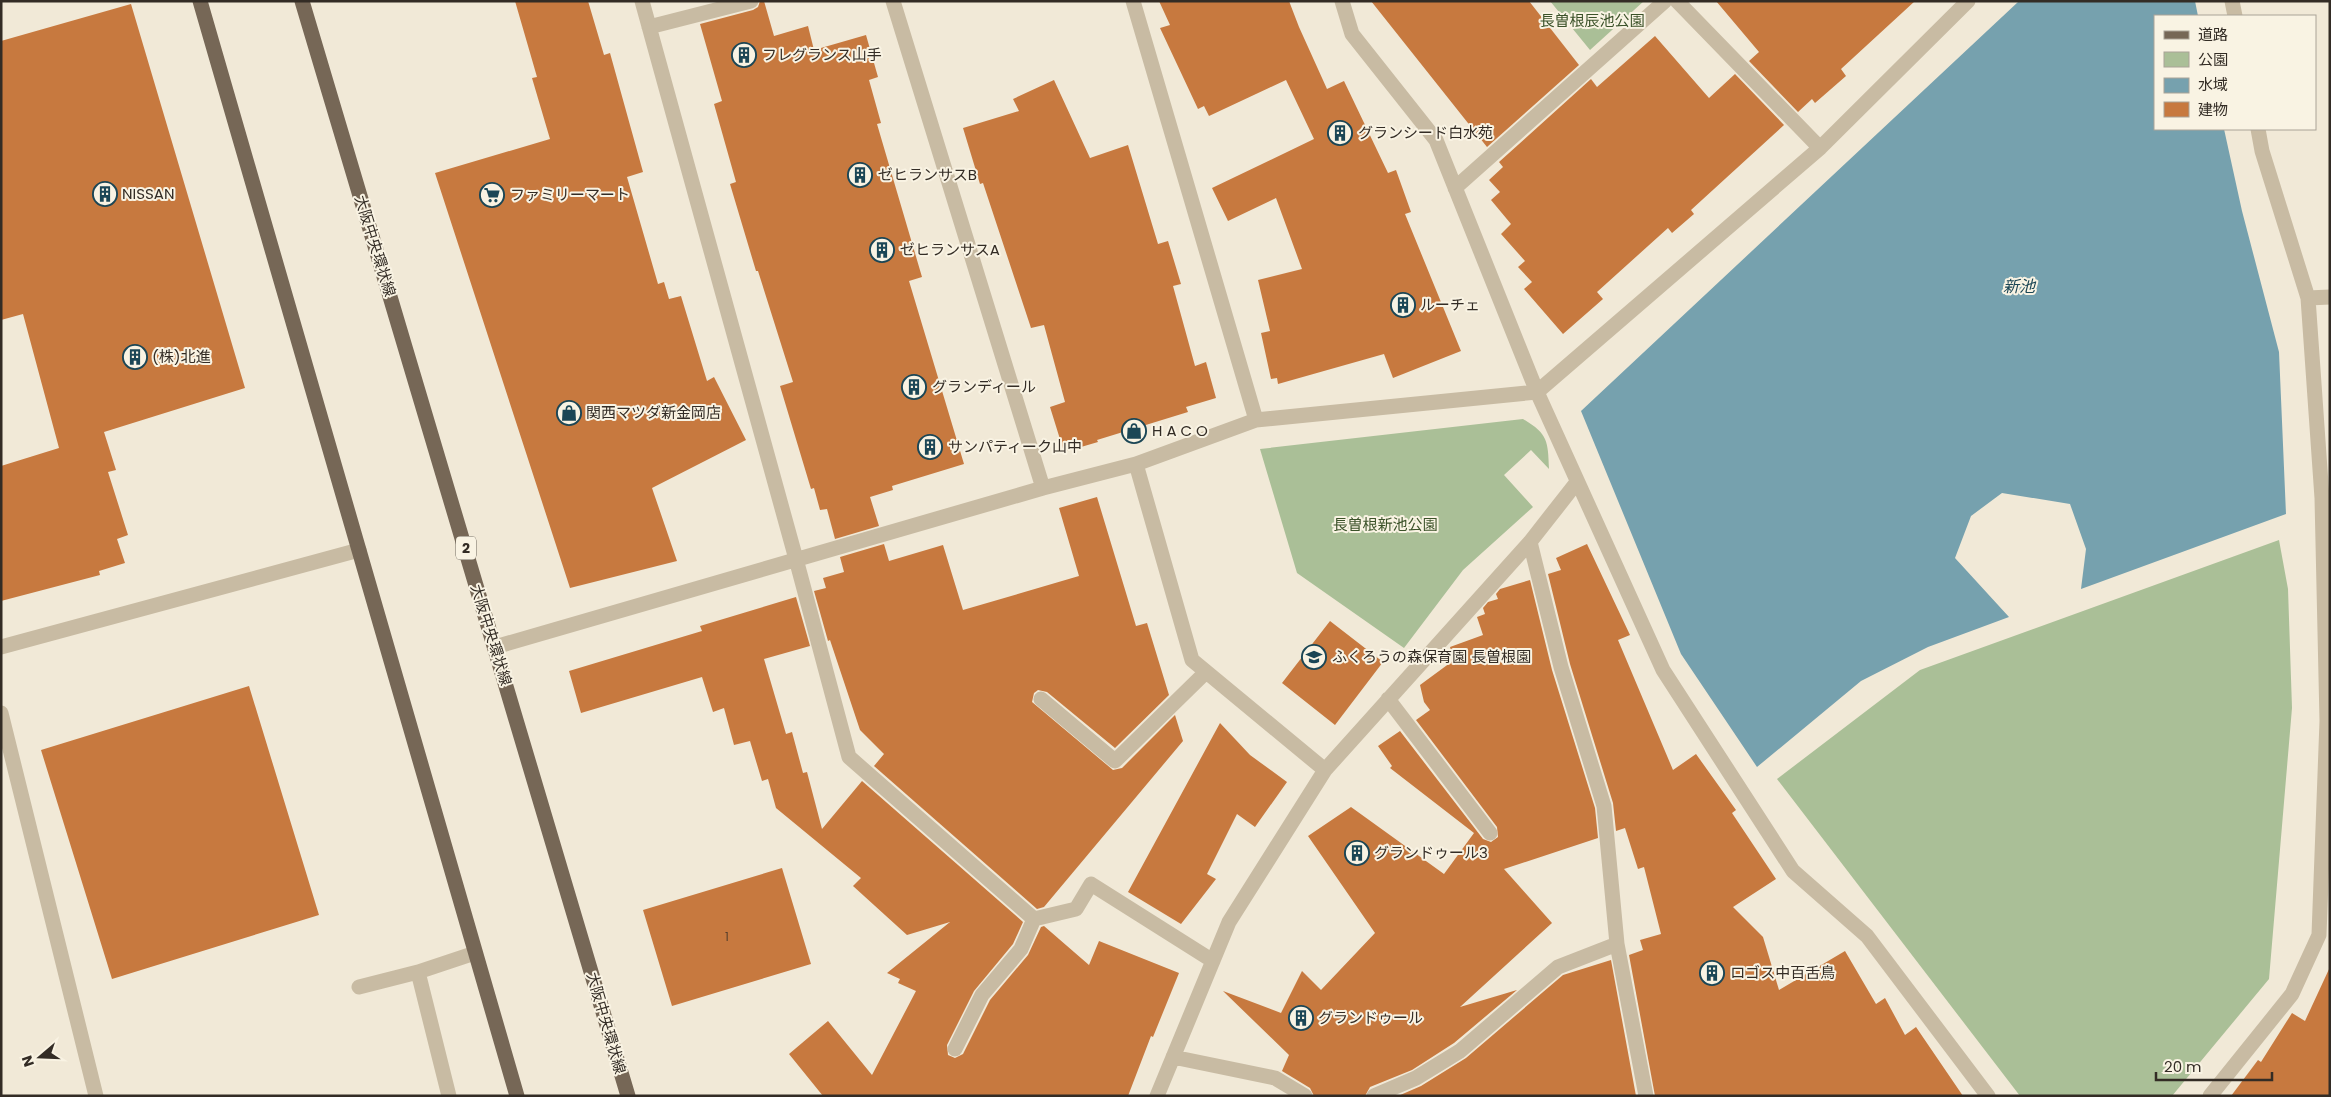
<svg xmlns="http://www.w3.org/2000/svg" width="2331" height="1097" font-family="Poppins,'Noto Sans JP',sans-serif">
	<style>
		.green { fill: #aabf97 }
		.water { fill: #76a1ae }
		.building { fill: #c7793f }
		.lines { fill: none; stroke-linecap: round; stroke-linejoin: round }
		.minor { stroke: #c8bba3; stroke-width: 15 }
		.major { stroke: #766756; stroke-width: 15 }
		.labels { text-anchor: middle; stroke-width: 4; stroke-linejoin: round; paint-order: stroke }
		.number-label { font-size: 12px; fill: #583f2c }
		.shield { fill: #f9f3e3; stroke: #6e685e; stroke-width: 1 }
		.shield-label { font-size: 14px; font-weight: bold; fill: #332c25 }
		.park-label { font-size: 15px; fill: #3b5229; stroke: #f9f3e3 }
		.poi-label { font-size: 15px; fill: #332c25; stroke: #f9f3e3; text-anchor: start }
		.street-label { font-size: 15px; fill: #332c25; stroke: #f9f3e3 }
		.water-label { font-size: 16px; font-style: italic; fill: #1b4655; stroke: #f9f3e3 }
	</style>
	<rect width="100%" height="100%" fill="#f1e9d7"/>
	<!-- green -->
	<path class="green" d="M1550 1H1644L1590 50Z
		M1523 419C1548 434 1548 441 1549 469L1531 450 1504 475 1533 507 1463 570 1404 648 1297 573 1260 449Z
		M2279 540 2288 589 2292 708 2269 979 2172 1096H2020L1777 779 1920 670Z"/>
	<!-- water -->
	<path class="water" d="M2026 1H2195L2198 16H2155V129H2224L2242 211 2279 352 2286 514 2081 589 2086 549 2070 504 2002 493 1971 516 1955 558 2009 617 1928 647 1861 681 1757 767 1681 654 1581 411 2018 2Z"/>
	<!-- building -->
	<path class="building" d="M515 1H588L604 55 610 53 643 172 627 177 658 284 664 282 669 299 681 296 707 381 714 377 746 440 652 488 677 561 570 588 435 173 550 139 532 78 537 77Z
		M760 1H764L774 36 808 26 814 50 866 35 878 77 869 80 881 123 877 124 922 277 909 281 964 464 892 486 893 490 870 497 879 526 835 539 827 509 820 510 814 488 811 489 780 386 793 382 758 271H756L730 184 736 182 714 104 722 101 700 24 753 10 758 7Z
		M1159 1H1289L1299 27 1327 89 1344 81 1388 173 1396 170 1411 212 1405 214 1461 351 1393 378 1384 354 1278 384 1277 378 1271 379 1261 333 1270 331 1258 280 1302 269 1276 198 1228 221 1212 188 1314 139 1286 80 1209 116 1204 106 1198 109 1160 28 1170 25Z
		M1371 1H1529L1579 65 1487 147Z
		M1716 1H1915L1841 69 1846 76 1815 103 1812 99 1798 112 1749 61 1759 52Z
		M131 4 245 388 104 432 116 470 108 472 128 535 117 539 125 563 99 571 100 575 1 601V466L59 448 23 314 1 320V41Z
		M1655 36 1709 98 1735 74 1784 125 1691 210 1694 214 1672 233 1668 228 1597 292 1603 299 1563 334 1524 289 1532 282 1518 267 1525 261 1501 234 1511 224 1491 200 1500 192 1489 180 1503 167 1499 162 1591 79 1597 87Z
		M1054 80 1090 158 1128 145 1158 244 1168 241 1181 284 1173 286 1195 366 1206 362 1216 398 1186 407 1188 412 1097 440 1098 442 1064 452 1050 407 1065 402 1044 325 1031 328 983 183 980 184 963 128 1019 111 1013 99Z
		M1097 497 1136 626 1147 623 1169 695 1115 748 1047 692 1038 690 1034 693 1032 702 1113 770 1122 768 1175 715 1183 741 1044 907 1037 909 874 766 884 754 860 730 830 640 828 641 814 591 826 588 823 578 844 572 840 557 884 544 889 561 943 545 963 610 1079 576 1059 508Z
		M1587 544 1630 635 1618 640 1673 770 1696 754 1736 810 1732 813 1776 879 1733 907 1763 937 1779 990 1845 951 1876 1004 1885 998 1905 1035 1916 1027 1963 1096H1655L1629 955 1643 950 1640 940 1661 934 1644 867 1638 869 1625 828 1616 831 1613 803 1570 664 1548 574 1561 570 1556 558Z
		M1530 580 1552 670 1595 808 1598 838 1504 869 1552 923 1460 1007 1517 990 1454 1043 1412 1070 1370 1087 1365 1096H1314L1310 1088 1282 1071 1289 1055 1223 991 1281 1013 1302 971 1321 990 1375 933 1308 836 1351 807 1444 874 1474 833 1390 768 1392 766 1378 746 1400 731 1483 839 1491 842 1498 837 1497 827 1416 720 1430 710 1424 702 1420 685 1454 660 1450 647 1483 635 1477 617 1485 614 1483 608 1488 602 1498 599 1496 594 1500 589Z
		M796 597 810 646 764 659 786 734 792 732 803 773 807 772 822 829 862 781 1023 922 1013 944 974 991 947 1045 948 1055 955 1058 963 1054 990 1000 1028 955 1041 927 1044 926 1089 965 1099 941 1179 973 1153 1037 1151 1036 1128 1096H823L789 1054 828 1021 872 1075 916 991 898 983 900 979 887 973 950 922 907 935 853 886 861 878 776 808 768 779 762 781 750 741 734 745 724 708 713 712 702 677 581 713 569 671 702 631 700 626Z
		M1330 621 1383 662 1335 725 1282 683Z
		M249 686 319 915 112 979 41 750Z
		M1220 723 1250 755 1287 782 1255 827 1237 814 1207 874 1216 879 1181 924 1128 892Z
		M782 868 811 964 672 1006 643 910Z
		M1611 960 1636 1096H1398L1421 1086 1466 1058 1563 975Z
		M2330 967V1096H2231L2258 1060 2261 1062 2292 1013 2305 1021Z"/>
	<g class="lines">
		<!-- minor -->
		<path class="minor" d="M642 1 796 559 849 757 1034 919 1076 909 1091 884 1213 961
			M893 1 1043 488
			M1133 1 1256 420
			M1342 1 1352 34 1436 140 1537 392 1663 670 1793 871 1867 936 1988 1096
			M1677 1 1820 148
			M2232 1 2235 16
			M649 27 751 1
			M1455 188 1665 1
			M2308 298 2330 297
			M1136 464 1192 660 1325 770
			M1530 542 1561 667 1604 806 1617 944 1646 1096
			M1 647 359 550
			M495 647 1043 488 1136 464 1256 420 1537 392 1820 148 1968 1
			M1041 699 1115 761 1206 672
			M1388 699 1490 833
			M1 713 96 1096
			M359 987 418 972
			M955 1049 982 995 1021 949 1034 919
			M1173 1057 1275 1078 1305 1096
			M449 1096 418 972 475 953
			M1157 1096 1229 922 1325 770 1530 542 1577 482
			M1374 1096 1416 1078 1460 1051 1558 967 1617 944
			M2210 1096 2292 994 2319 935 2327 721 2322 498 2308 298 2262 151 2258 129"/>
		<!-- major -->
		<path class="major" d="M200 1 517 1096
			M302 1 628 1096"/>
	</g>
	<!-- icons -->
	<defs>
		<symbol id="building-ring" viewBox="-11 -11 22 22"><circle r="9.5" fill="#f9f3e3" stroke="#1b4655" stroke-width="1.5"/><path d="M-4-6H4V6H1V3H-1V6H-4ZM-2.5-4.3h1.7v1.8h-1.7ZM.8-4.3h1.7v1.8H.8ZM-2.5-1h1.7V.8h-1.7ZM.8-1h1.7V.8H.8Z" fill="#1b4655"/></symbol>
		<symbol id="supermarket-ring" viewBox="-11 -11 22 22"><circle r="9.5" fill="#f9f3e3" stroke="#1b4655" stroke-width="1.5"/><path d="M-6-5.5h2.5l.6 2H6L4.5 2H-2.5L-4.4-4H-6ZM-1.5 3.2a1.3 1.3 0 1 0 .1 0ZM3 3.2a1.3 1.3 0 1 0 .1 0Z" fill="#1b4655"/></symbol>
		<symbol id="shop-ring" viewBox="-11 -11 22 22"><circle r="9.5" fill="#f9f3e3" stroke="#1b4655" stroke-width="1.5"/><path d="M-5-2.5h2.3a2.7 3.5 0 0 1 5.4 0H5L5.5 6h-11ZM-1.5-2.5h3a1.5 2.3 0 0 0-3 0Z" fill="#1b4655"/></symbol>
		<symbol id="school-ring" viewBox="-11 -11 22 22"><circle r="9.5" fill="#f9f3e3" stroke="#1b4655" stroke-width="1.5"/><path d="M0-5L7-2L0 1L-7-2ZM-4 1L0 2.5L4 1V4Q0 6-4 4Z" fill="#1b4655"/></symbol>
	</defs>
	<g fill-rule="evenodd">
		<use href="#building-ring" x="730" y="41" width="28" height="28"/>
		<use href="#building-ring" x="1326" y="119" width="28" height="28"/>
		<use href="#building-ring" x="846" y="161" width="28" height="28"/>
		<use href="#building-ring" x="91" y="180" width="28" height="28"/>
		<use href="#supermarket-ring" x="478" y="181" width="28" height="28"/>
		<use href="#building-ring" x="868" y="236" width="28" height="28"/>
		<use href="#building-ring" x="1389" y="291" width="28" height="28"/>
		<use href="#building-ring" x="121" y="343" width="28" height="28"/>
		<use href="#building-ring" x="900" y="373" width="28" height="28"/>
		<use href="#shop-ring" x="555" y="399" width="28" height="28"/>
		<use href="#shop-ring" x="1120" y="417" width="28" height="28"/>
		<use href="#building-ring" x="916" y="433" width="28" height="28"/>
		<use href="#school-ring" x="1300" y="643" width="28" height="28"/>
		<use href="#building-ring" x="1343" y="839" width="28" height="28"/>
		<use href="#building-ring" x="1698" y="959" width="28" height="28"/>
		<use href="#building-ring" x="1287" y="1004" width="28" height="28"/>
	</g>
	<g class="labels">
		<!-- number labels -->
		<g class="number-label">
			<text x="727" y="941">1</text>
		</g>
		<!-- shield labels -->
		<rect class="shield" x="456" y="536.5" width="20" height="23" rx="4"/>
		<g class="shield-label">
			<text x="466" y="553">2</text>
		</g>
		<!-- park labels -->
		<g class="park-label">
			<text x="1592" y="26">長曽根辰池公園</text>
			<text x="1385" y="530">長曽根新池公園</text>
		</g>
		<!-- poi labels -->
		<g class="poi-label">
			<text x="762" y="60">フレグランス山手</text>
			<text x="1358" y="138">グランシード白水苑</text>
			<text x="878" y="180">ゼヒランサスB</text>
			<text x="122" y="199">NISSAN</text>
			<text x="510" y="200">ファミリーマート</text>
			<text x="900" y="255">ゼヒランサスA</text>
			<text x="1420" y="310">ルーチェ</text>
			<text x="152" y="362">(株)北進</text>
			<text x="932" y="392">グランディール</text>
			<text x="586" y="418">関西マツダ新金岡店</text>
			<text x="1152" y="436">H A C O</text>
			<text x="948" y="452">サンパティーク山中</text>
			<text x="1332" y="662">ふくろうの森保育園 長曽根園</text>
			<text x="1374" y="858">グランドゥール3</text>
			<text x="1730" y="978">ロゴス中百舌鳥</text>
			<text x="1318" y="1023">グランドゥール</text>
		</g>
		<!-- street labels -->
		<g class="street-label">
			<text transform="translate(375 246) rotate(73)" y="5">大阪中央環状線</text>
			<text transform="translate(491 635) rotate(73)" y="5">大阪中央環状線</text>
			<text transform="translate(606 1023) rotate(74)" y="5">大阪中央環状線</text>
		</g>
		<!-- water labels -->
		<g class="water-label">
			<text x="2019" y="292">新池</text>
		</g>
	</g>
	<!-- border -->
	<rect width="2331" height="1097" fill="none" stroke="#332c25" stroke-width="5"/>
	<!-- legend -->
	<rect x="2154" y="15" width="162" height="115" fill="#f9f3e3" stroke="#aaa397"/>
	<rect x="2164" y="31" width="25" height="8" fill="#766756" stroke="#aaa397"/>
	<text x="2198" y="40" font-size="15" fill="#332c25">道路</text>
	<rect x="2164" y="52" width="25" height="15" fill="#aabf97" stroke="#aaa397"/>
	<text x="2198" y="65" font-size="15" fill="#332c25">公園</text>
	<rect x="2164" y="78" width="25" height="15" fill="#76a1ae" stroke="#aaa397"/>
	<text x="2198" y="90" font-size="15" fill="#332c25">水域</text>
	<rect x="2164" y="102" width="25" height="15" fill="#c7793f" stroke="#aaa397"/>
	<text x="2198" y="115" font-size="15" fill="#332c25">建物</text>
	<!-- north arrow -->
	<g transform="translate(40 1057) rotate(251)" stroke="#f9f3e3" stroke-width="4" paint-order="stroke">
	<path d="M0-4L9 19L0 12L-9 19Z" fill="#332c25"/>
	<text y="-8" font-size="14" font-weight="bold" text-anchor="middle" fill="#332c25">N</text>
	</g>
	<!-- scale -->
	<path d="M2156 1072v8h116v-8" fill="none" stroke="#332c25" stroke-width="2.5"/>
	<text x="2164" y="1072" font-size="15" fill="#332c25" stroke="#f9f3e3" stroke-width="4" paint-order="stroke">20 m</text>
</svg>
